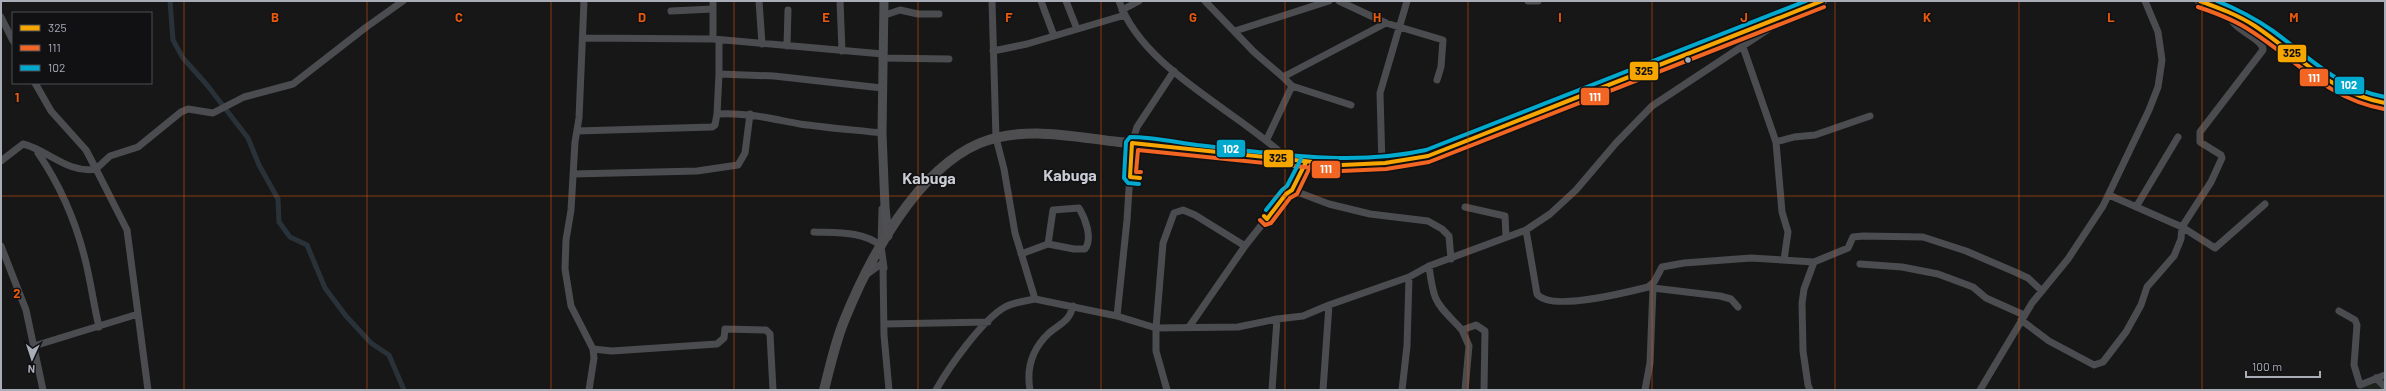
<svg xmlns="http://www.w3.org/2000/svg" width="2386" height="391" font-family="Barlow,sans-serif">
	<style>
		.green { fill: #1d241e }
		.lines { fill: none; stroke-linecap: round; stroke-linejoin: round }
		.canal { stroke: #2a3239; stroke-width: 5 }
		.minor { stroke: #4b4c50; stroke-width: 7 }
		.major { stroke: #4d4f52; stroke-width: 9 }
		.highway { stroke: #4e4e51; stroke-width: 10 }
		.bus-1-casing { stroke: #111113; stroke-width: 7 }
		.bus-2-casing { stroke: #111113; stroke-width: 7 }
		.bus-3-casing { stroke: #111113; stroke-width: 7 }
		.bus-1 { stroke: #f7a600; stroke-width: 4 }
		.bus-2 { stroke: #f26522; stroke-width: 4 }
		.bus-3 { stroke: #00a9ce; stroke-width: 4 }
		.grid { fill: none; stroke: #e8590c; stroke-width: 1; stroke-opacity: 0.55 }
		.bus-dot { fill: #a8adb8; stroke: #111113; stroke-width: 1.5 }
		.labels { text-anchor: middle; stroke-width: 3; stroke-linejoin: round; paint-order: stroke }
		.district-label { font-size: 16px; font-weight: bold; fill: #c9ccd4; stroke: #111113 }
		.grid-label { font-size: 13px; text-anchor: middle; font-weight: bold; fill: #e8590c; stroke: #111113; stroke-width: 3; stroke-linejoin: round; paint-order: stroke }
		.line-badge { stroke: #111113; stroke-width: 1.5 }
		.badge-label { font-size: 11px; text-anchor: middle; font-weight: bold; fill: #fff }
		.pale-badge-label { font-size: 11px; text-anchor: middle; font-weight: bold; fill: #111 }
	</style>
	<rect width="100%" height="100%" fill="#171717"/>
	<!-- green -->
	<path class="green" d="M2377 380 2385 390H2360V388Z"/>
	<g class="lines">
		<!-- canal -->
		<path class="canal" d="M170 1 173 40 183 58 207 85 248 138 259 165 278 199 279 222 290 237 307 245 325 288 346 316 371 343 389 355 404 390"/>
		<!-- minor -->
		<path class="minor" d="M584 1 579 118 575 142 571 210 566 240 565 269 571 306 593 349 594 358 589 390
			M759 1 762 44
			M840 1 842 51
			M992 1 996 138 1004 169 1015 233 1035 299 1117 316 1156 328V351L1167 390
			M1041 1 1054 36
			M1066 1 1077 29
			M1119 1C1143 70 1239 111 1290 161
			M1205 1 1254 52 1283 77 1386 23
			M1339 1 1386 23 1443 40 1441 67 1437 80
			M1528 1H1538
			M1122 10 1139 1
			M671 11 713 9
			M885 15 900 10 918 14H939
			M1 17 13 41
			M1235 31 1329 1
			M583 38 713 39 883 54
			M713 39V1
			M787 46 788 10
			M1743 47 1776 142 1782 212 1788 232 1784 260
			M993 51 1027 44 1125 15
			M882 58 949 59
			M719 74V40
			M35 83 51 111 86 150 96 169 110 156 138 147 181 112 188 109 213 113 244 97 293 84 365 28 403 1
			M1292 86 1351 105
			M717 114 719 74 774 76 882 88
			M577 131 712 127 715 125 717 114C746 112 772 119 800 124 827 128 855 130 882 133
			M1267 139 1292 86 1283 77
			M1776 142 1794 137 1815 135 1870 116
			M38 153C60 185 77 225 86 263 91 284 94 306 99 327
			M1 161 23 144C48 150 68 174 96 169L127 230 148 390
			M1382 165 1380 93 1407 1
			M573 174 697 171 738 165 745 153 750 114
			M1292 190 1329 204 1370 214 1428 221 1442 229 1449 236 1451 259
			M2109 195 2182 227 2215 248 2265 204
			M1465 207 1505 216 1506 236
			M2136 207 2178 137
			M882 209 881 246 884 268
			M1526 230 1537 294C1551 312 1628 292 1648 287L1654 282 1662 267 1684 263 1751 258 1814 262 1848 248 1853 237 1863 236 1923 237 1966 251 2015 272 2028 278 2042 291
			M814 232C837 233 863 231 881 246
			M1 246 26 310 43 390
			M1245 246 1195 215 1183 210 1174 213 1163 243 1156 328 1238 327 1277 319 1303 316 1329 305 1409 277 1429 266 1526 230 1550 214 1576 190 1616 143 1652 106 1773 26 1778 18
			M1021 254 1048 244 1074 249H1085C1093 238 1085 218 1079 208L1053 210 1048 244
			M1860 264 1902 267 1938 274 1973 287 1986 298 2024 315
			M1429 266C1434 305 1436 302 1462 330L1476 325 1485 331 1484 390
			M866 275 881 264 883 267 884 335 889 390
			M1653 288 1720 296 1731 299 1738 307
			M2339 311 2355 320 2357 325 2354 365 2360 385 2385 375
			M1117 316 1127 220 1132 143 1137 127 1174 71
			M2021 320 2049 341 2094 365 2103 362 2126 332 2141 305 2147 287 2174 256 2181 239 2182 227 2211 182 2222 158 2221 155 2200 142V132L2263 50C2264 38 2231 31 2228 12
			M884 324 988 322
			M1189 327 1245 246 1286 194 1292 190 1306 162
			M1462 330 1469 346 1465 390
			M34 346 138 314
			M593 349 612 351 717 344 724 338 725 329 766 330 770 334 773 390
			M2376 378 2385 387
			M936 390C949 367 982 320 1005 307 1014 302 1025 301 1035 299
			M1030 390C1026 367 1032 349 1049 333 1061 323 1069 322 1073 306
			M1272 390 1277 319
			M1323 390 1329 305
			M1402 390 1407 346 1409 277
			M1645 390 1650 363 1653 288 1651 285
			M1810 390 1808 385 1803 351 1802 303 1804 289 1814 262
			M1980 390 2032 303 2068 259 2103 206 2149 110 2158 87 2162 60 2158 32 2145 1"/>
		<!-- major -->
		<path class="major" d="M884 1 882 133 885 207 888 236"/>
		<!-- highway -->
		<path class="highway" d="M2200 1C2219 8 2238 15 2255 26 2296 52 2334 99 2385 103
			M824 390C830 367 835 343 844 321 869 259 916 170 980 143 1024 125 1074 137 1119 142 1184 149 1250 158 1315 163 1341 164 1369 168 1395 164 1422 160 1447 150 1472 140L1822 1"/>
		<defs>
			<path id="bus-1" d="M2200 1C2219 8 2238 15 2255 26 2300 56 2330 93 2385 103
				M1140 178 1130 177 1132 143 1342 165 1385 163 1428 156 1822 1
				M1264 216 1267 219 1286 194 1292 190 1306 162"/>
			<path id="bus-2" d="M2198 7C2216 13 2235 20 2251 31 2297 60 2327 99 2384 109
				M1141 172H1136L1138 150 1342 171 1386 169 1429 162 1824 7
				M1260 220 1265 225 1271 223 1290 198 1297 194 1311 165"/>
			<path id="bus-3" d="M2217 1C2237 9 2256 19 2273 31 2310 58 2339 89 2385 97
				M1139 184 1128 183 1124 178 1126 142 1130 137C1152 137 1175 142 1197 145 1273 153 1350 167 1426 150L1806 1
				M1266 210 1282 190 1287 186 1301 159"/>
		</defs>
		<!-- bus-1 casing -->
		<use href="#bus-1" class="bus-1-casing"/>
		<!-- bus-2 casing -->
		<use href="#bus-2" class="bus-2-casing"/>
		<!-- bus-3 casing -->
		<use href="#bus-3" class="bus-3-casing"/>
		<!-- bus-1 -->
		<use href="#bus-1" class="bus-1"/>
		<!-- bus-2 -->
		<use href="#bus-2" class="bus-2"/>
		<!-- bus-3 -->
		<use href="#bus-3" class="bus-3"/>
	</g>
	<!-- grid -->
	<path class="grid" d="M184 1V390M367 1V390M551 1V390M734 1V390M918 1V390M1101 1V390M1285 1V390M1468 1V390M1652 1V390M1835 1V390M2019 1V390M2202 1V390M1 196H2385"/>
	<!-- markers -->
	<circle class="bus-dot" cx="1688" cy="60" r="3.5"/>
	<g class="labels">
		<!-- district labels -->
		<g class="district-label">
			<text x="1070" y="181">Kabuga</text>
			<text x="929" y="184">Kabuga</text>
		</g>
	</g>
	<g class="grid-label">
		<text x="275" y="22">B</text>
		<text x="459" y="22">C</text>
		<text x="642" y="22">D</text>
		<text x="826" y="22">E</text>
		<text x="1009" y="22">F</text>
		<text x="1193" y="22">G</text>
		<text x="1377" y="22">H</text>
		<text x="1560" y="22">I</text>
		<text x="1744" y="22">J</text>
		<text x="1927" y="22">K</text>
		<text x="2111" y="22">L</text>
		<text x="2294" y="22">M</text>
		<text x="17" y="102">1</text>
		<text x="17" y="298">2</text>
	</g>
	<g class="line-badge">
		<rect x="2277" y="44" width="30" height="19" rx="4" fill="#f7a600"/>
		<rect x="1629" y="61" width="30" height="20" rx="4" fill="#f7a600"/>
		<rect x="2299" y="68" width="30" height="19" rx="4" fill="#f26522"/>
		<rect x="2334" y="76" width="31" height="19" rx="4" fill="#00a9ce"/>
		<rect x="1580" y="87" width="30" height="19" rx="4" fill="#f26522"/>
		<rect x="1216" y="139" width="30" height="19" rx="4" fill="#00a9ce"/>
		<rect x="1263" y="149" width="31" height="19" rx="4" fill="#f7a600"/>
		<rect x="1311" y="160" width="30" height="19" rx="4" fill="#f26522"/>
	</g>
	<g class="badge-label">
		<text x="2314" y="82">111</text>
		<text x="2349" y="89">102</text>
		<text x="1595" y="101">111</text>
		<text x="1231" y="153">102</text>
		<text x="1326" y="173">111</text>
	</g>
	<g class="pale-badge-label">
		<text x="2292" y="57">325</text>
		<text x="1644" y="75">325</text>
		<text x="1278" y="162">325</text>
	</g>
	<!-- border -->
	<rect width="2386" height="391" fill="none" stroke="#a8adb8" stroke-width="4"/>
	<!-- legend -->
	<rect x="12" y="12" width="140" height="72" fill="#111113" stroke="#4d4f55"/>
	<rect x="20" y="25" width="20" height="6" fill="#f7a600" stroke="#4d4f55"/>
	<text x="48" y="32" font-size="12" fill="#a8adb8">325</text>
	<rect x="20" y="45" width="20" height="6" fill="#f26522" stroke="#4d4f55"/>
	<text x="48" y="52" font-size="12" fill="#a8adb8">111</text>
	<rect x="20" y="65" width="20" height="6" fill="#00a9ce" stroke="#4d4f55"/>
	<text x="48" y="72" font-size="12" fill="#a8adb8">102</text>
	<!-- north arrow -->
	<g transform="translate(32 359) rotate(183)" stroke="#111113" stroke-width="3" paint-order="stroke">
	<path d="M0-3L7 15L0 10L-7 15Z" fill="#a8adb8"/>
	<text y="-6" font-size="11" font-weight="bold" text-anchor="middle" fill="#a8adb8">N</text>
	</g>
	<!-- scale -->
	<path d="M2246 371v6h74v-6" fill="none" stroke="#a8adb8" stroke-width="2"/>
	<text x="2252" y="371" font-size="12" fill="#a8adb8" stroke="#111113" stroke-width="3" paint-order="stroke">100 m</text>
</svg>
